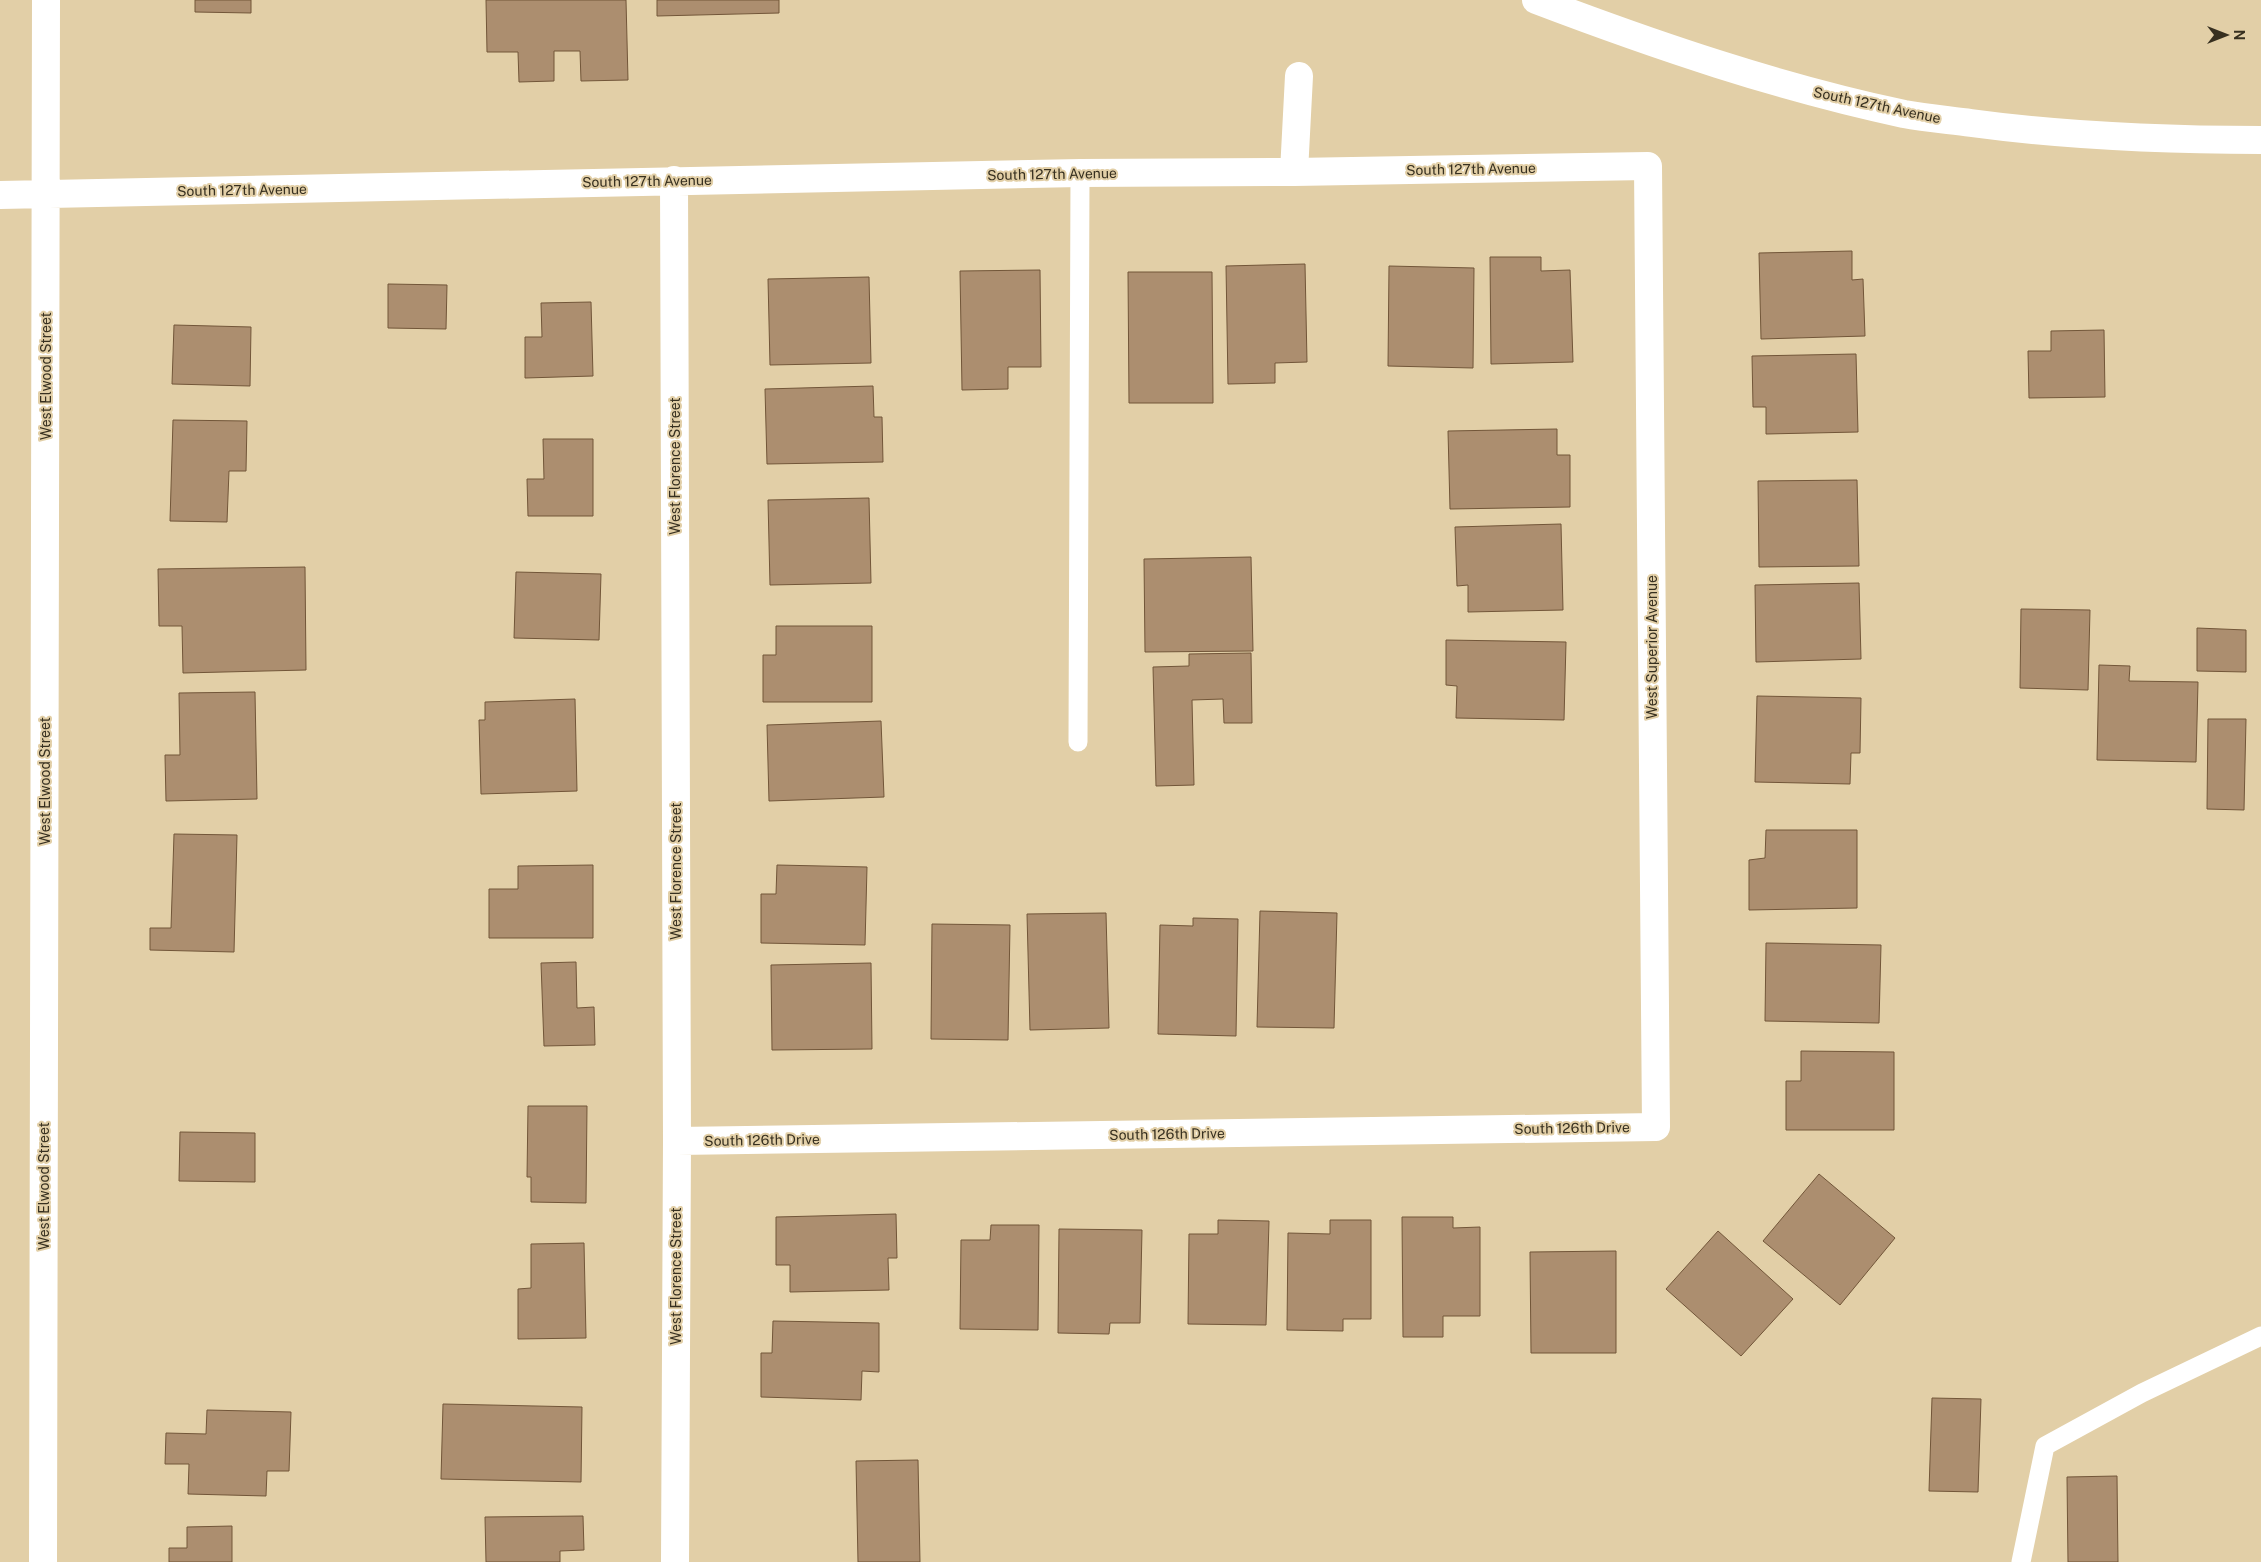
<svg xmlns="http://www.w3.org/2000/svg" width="2261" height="1562" font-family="'Public Sans',sans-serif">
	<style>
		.building { fill: #ac8e6f; stroke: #725639 }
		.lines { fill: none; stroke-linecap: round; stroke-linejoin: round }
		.service { stroke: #fff; stroke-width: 19 }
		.minor { stroke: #fff; stroke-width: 28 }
		.tertiary { stroke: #fff; stroke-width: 28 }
		.labels { text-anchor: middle; stroke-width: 4; stroke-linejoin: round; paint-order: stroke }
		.street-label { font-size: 14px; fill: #373020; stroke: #e2cfa7 }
	</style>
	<rect width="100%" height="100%" fill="#e2cfa7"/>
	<!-- building -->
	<path class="building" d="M195 0H251V13L195 12Z
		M486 0H626L628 80 581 81 580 51H554V81L519 82 518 52H487Z
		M657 0H779V13L657 16Z
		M1852 251V280L1863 279 1865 336 1761 339 1759 253Z
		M1490 257H1541V271L1570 270 1573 362 1491 364Z
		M1305 264 1307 362 1275 363V383L1228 384 1226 266Z
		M1389 266 1474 268 1473 368 1388 366Z
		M1040 270 1041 367H1008V389L962 390 960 271Z
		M1128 272H1212L1213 403H1129Z
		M869 277 871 363 770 365 768 279Z
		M388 284 447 285 446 329 388 328Z
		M591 302 593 376 525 378V337H542L541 303Z
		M174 325 251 327 250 386 172 384Z
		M2104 330 2105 397 2029 398 2028 351H2051V331Z
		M1856 354 1858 432 1766 434V407H1753L1752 356Z
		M873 386 874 417H882L883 462 767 464 765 389Z
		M173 420 247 421 246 471H229L227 522 170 521Z
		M1557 429V455H1570V507L1450 509 1448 431Z
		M543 439H593V516H528L527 479H544Z
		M1857 480 1859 566 1759 567 1758 481Z
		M869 498 871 583 770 585 768 500Z
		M1561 524 1563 610 1468 612V585L1457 586 1455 527Z
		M1251 557 1253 651 1145 652 1144 559Z
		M305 567 306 670 183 673 182 626H159L158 569Z
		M516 572 601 574 599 640 514 638Z
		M1859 583 1861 659 1756 662 1755 585Z
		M2021 609 2090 610 2088 690 2020 688Z
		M776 626H872V702H763V655H776Z
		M2197 628 2246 630V672L2197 671Z
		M1446 640 1566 642 1564 720 1456 718 1457 686 1446 685Z
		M1251 653 1252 723H1224L1223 699 1192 700 1194 785 1156 786 1153 667 1189 666V654Z
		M2099 665 2130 666 2129 681 2198 682 2196 762 2097 760Z
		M255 692 257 799 166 801 165 755H180L179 693Z
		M1757 696 1861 698 1860 753H1851L1850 784 1755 782Z
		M575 699 577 791 481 794 479 720H485V702Z
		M2208 719H2246L2244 810 2207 809Z
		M881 721 884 797 769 801 767 725Z
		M1766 830H1857V908L1749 910V860L1765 858Z
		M174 834 237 835 234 952 150 950V928H171Z
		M593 865V938H489V889H518V866Z
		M777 865 867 867 865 945 761 943V894H776Z
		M1260 911 1337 913 1334 1028 1257 1027Z
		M1106 913 1109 1028 1030 1030 1027 914Z
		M1193 918 1238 919 1236 1036 1158 1034 1160 925 1193 926Z
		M932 924 1010 925 1008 1040 931 1039Z
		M1766 943 1881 945 1879 1023 1765 1021Z
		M576 962 577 1008 594 1007 595 1045 544 1046 541 963Z
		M871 963 872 1049 772 1050 771 965Z
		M1801 1051 1894 1052V1130H1786V1081H1801Z
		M528 1106H587L586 1203 531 1202V1177H527Z
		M180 1132 255 1133V1182L179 1181Z
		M1819 1174 1895 1238 1840 1305 1763 1241Z
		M896 1214 897 1258H888L889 1290 790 1292V1265H776V1217Z
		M1402 1217H1453V1228L1480 1227V1316H1443V1337H1403Z
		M1218 1220 1269 1221 1266 1325 1188 1324 1189 1234H1218Z
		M1330 1220H1371V1319H1343V1331L1287 1330 1288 1233 1330 1234Z
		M991 1225H1039L1038 1330 960 1329 961 1240H990Z
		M1059 1229 1142 1230 1140 1323H1110L1109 1334 1058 1333Z
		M1718 1231 1793 1299 1741 1356 1666 1289Z
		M584 1243 586 1338 518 1339V1289L531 1288V1244Z
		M1616 1251V1353H1531L1530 1252Z
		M773 1321 879 1323V1372L862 1371 861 1400 761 1397V1353H772Z
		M1932 1398 1981 1399 1978 1492 1929 1491Z
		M443 1404 582 1407 581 1482 441 1479Z
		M207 1410 291 1412 289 1471H267L266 1496 188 1494 189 1464H165L166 1433 206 1434Z
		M918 1460 920 1562H858L856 1461Z
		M2117 1476 2118 1562H2068L2067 1477Z
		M583 1516 584 1550 560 1551V1562H486L485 1517Z
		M232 1526V1562H169V1548H187V1527Z"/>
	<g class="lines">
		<!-- service -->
		<path class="service" d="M1078 742 1080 173
			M2021 1562 2045 1446 2142 1393 2261 1336"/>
		<!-- minor -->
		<path class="minor" d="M1294 172 1299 76
			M674 180 677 1141 675 1562
			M0 195 1080 173 1294 172 1648 166 1656 1127 677 1141
			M43 1562 46 0"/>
		<!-- tertiary -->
		<path class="tertiary" d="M1536 0C1657 46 1778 87 1904 114 1926 118 1949 120 1971 123 2067 136 2164 140 2261 140"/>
	</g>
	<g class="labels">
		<!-- street labels -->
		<g class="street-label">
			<text transform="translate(1877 105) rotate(12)" y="5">South 127th Avenue</text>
			<text transform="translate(1471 169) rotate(-1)" y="5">South 127th Avenue</text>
			<text transform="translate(1052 174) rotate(-1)" y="5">South 127th Avenue</text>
			<text transform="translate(647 181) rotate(-1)" y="5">South 127th Avenue</text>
			<text transform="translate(242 190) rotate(-1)" y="5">South 127th Avenue</text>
			<text transform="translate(46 376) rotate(-90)" y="5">West Elwood Street</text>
			<text transform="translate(675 466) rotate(-90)" y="5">West Florence Street</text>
			<text transform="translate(1652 647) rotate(-90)" y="5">West Superior Avenue</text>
			<text transform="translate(45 781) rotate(-90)" y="5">West Elwood Street</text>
			<text transform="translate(676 871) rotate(-90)" y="5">West Florence Street</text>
			<text transform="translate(1572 1128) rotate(-1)" y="5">South 126th Drive</text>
			<text transform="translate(1167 1134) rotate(-1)" y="5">South 126th Drive</text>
			<text transform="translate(762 1140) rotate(-1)" y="5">South 126th Drive</text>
			<text transform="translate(44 1186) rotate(-90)" y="5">West Elwood Street</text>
			<text transform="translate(676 1276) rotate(-90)" y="5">West Florence Street</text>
		</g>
	</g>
	<!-- north arrow -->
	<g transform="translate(2226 35) rotate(90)" stroke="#e2cfa7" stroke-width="4" paint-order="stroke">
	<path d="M0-4L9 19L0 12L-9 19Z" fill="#373020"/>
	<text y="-8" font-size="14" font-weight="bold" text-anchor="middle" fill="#373020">N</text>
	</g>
</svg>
